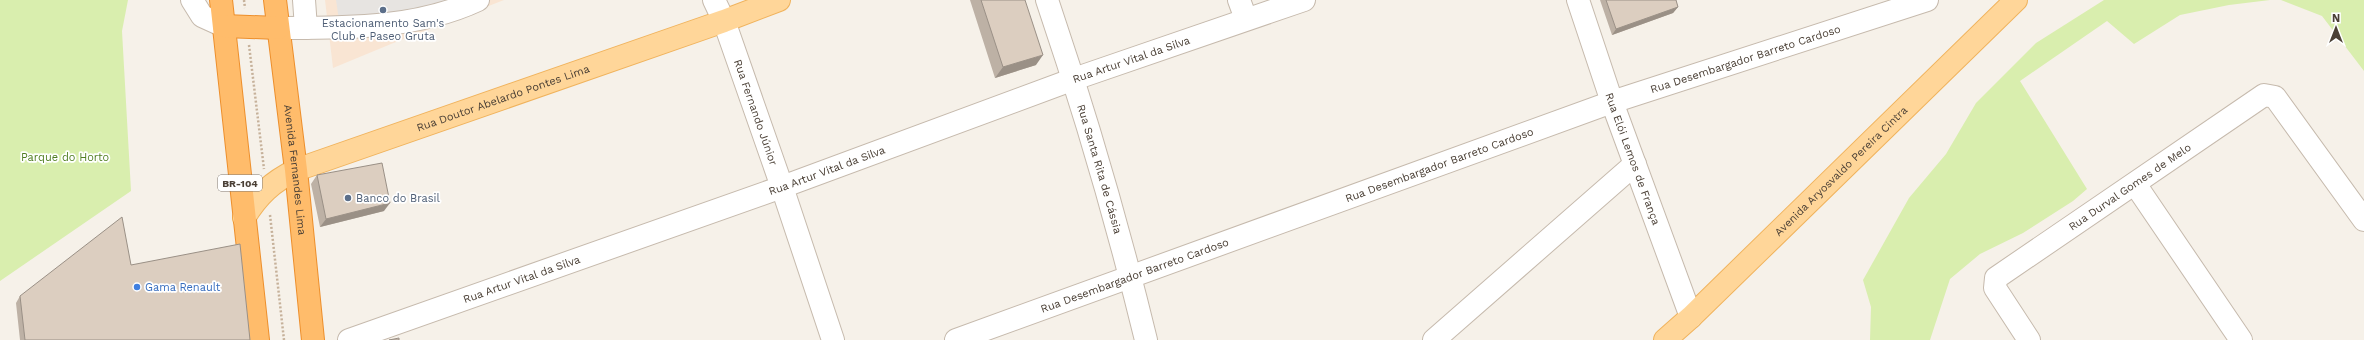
<svg xmlns="http://www.w3.org/2000/svg" width="2364" height="340" font-family="'Work Sans',sans-serif">
	<style>
		.commercial { fill: #f9e5d3 }
		.green { fill: #d9eeae }
		.parking { fill: #e7e4e1 }
		.lines { fill: none; stroke-linecap: round; stroke-linejoin: round }
		.minor-casing { stroke: #c6baad; stroke-width: 24 }
		.major-casing { stroke: #f0b35d; stroke-width: 24 }
		.highway-casing { stroke: #ed8f2c; stroke-width: 24 }
		.path { stroke: #c6b19a; stroke-width: 2.5; stroke-dasharray: 2 2; stroke-linecap: butt }
		.minor { stroke: #fff; stroke-width: 22 }
		.major { stroke: #ffd699; stroke-width: 22 }
		.highway { stroke: #ffbc6b; stroke-width: 22 }
		.wall { fill: #bdb1a5 }
		.shaded-wall { fill: #9a9086 }
		.building { fill: #dccec0; stroke: #9a9086 }
		.service-dot { fill: #5c6f8a; stroke: #fff; stroke-width: 1.5 }
		.shop-dot { fill: #3f7fe0; stroke: #fff; stroke-width: 1.5 }
		.labels { text-anchor: middle; stroke-width: 3.5; stroke-linejoin: round; paint-order: stroke }
		.shield { fill: #fff; stroke: #817972; stroke-width: 1 }
		.shield-label { font-size: 10px; font-weight: bold; fill: #4b4036 }
		.service-label { font-size: 11px; fill: #4e5e75; stroke: #fff }
		.street-label { font-size: 11px; fill: #4b4036; stroke: #fff }
		.park-label { font-size: 11px; fill: #507e22; stroke: #fff }
		.shop-label { font-size: 11px; fill: #366cbe; stroke: #fff; text-anchor: start }
	</style>
	<rect width="100%" height="100%" fill="#f6f1e9"/>
	<!-- commercial -->
	<path class="commercial" d="M325 0H504L391 44 333 68Z"/>
	<!-- green -->
	<path class="green" d="M0 0H128L122 31 131 191 0 281Z
		M2104 0H2270L2229 5 2180 15 2134 44 2107 21 2020 81 2087 189 2073 201 2023 233 1980 254 1950 279 1930 340H1870L1871 307 1863 280 1909 198 1946 154 1976 103 2036 43Z
		M2281 0H2364V71L2322 16Z"/>
	<!-- parking -->
	<path class="parking" d="M336 0H461L441 6 339 20Z"/>
	<g class="lines">
		<defs>
			<g id="minor">
				<path d="M192 0 202 16 224 26"/>
				<path d="M304 0 306 28"/>
				<path id="s1" d="M714 0 724 21 782 187 833 340"/>
				<path id="s2" d="M1047 0C1085 112 1118 225 1146 340"/>
				<path d="M1239 0 1246 19"/>
				<path id="s3" d="M1578 0 1612 102 1691 317"/>
				<path d="M278 28C346 28 416 29 478 0"/>
				<path d="M2135 184 2241 340"/>
				<path id="s4" d="M349 340 782 187 1074 79 1304 0"/>
				<path id="s5" d="M956 340 1612 102 1927 0"/>
				<path d="M1434 340 1635 164"/>
				<path id="s6" d="M2029 340 1995 288 1996 278 2264 95 2275 97 2364 220"/>
			</g>
			<g id="major">
				<path id="s7" d="M244 218C258 195 272 182 296 170L724 21 779 0"/>
				<path id="s8" d="M1665 340 1691 317 2016 0"/>
			</g>
			<g id="highway">
				<path d="M221 0 258 340"/>
				<path id="s9" d="M275 0 296 170 313 340"/>
				<path d="M224 26 278 28"/>
			</g>
		</defs>
		<!-- minor casing -->
		<use href="#minor" class="minor-casing"/>
		<!-- major casing -->
		<use href="#major" class="major-casing"/>
		<!-- highway casing -->
		<use href="#highway" class="highway-casing"/>
		<!-- path -->
		<path class="path" d="M244 0 245 8
			M249 45 264 169
			M270 215 284 340"/>
		<!-- minor -->
		<use href="#minor" class="minor"/>
		<!-- major -->
		<use href="#major" class="major"/>
		<!-- highway -->
		<use href="#highway" class="highway"/>
	</g>
	<!-- wall -->
	<path class="wall" d="M970 0H1025L1036 65 995 78Z
		M1600 0H1676L1678 7 1673 13 1612 35Z
		M317 175 384 211 320 227 311 184Z
		M131 265 250 340H20L16 303 20 296Z"/>
	<!-- shaded-wall -->
	<path class="shaded-wall" d="M1678 7 1673 13 1612 35 1616 29Z
		M1043 55 1036 65 995 78 1003 67Z
		M390 203 384 211 320 227 326 219Z"/>
	<!-- building -->
	<path class="building" d="M981 0H1025L1043 55 1003 67Z
		M1606 0H1676L1678 7 1616 29Z
		M382 163 390 203 326 219 317 175Z
		M122 217 131 265 240 244 250 340H25L20 296Z
		M399 338V340H389Z"/>
	<!-- markers -->
	<g class="service-dot">
		<circle cx="383" cy="10" r="4"/>
		<circle cx="348" cy="198" r="4"/>
	</g>
	<circle class="shop-dot" cx="137" cy="287" r="4"/>
	<g class="labels">
		<!-- shield labels -->
		<rect class="shield" x="218" y="175" width="44" height="16" rx="3"/>
		<g class="shield-label">
			<text x="240" y="187">BR-104</text>
		</g>
		<!-- service labels -->
		<g class="service-label">
			<text x="383" y="27">Estacionamento Sam's<tspan x="383" dy="13">Club e Paseo Gruta</tspan></text>
			<text x="356" y="202" text-anchor="start">Banco do Brasil</text>
		</g>
		<!-- street labels -->
		<g class="street-label">
			<text dy="4" stroke="none"><textPath href="#s4" startOffset="831">Rua Artur Vital da Silva</textPath></text>
			<text dy="4" stroke="none"><textPath href="#s5" startOffset="838">Rua Desembargador Barreto Cardoso</textPath></text>
			<text dy="4" stroke="none"><textPath href="#s7" startOffset="291">Rua Doutor Abelardo Pontes Lima</textPath></text>
			<text dy="4" stroke="none"><textPath href="#s1" startOffset="120">Rua Fernando Júnior</textPath></text>
			<text dy="4" stroke="none"><textPath href="#s3" startOffset="168">Rua Elói Lemos de França</textPath></text>
			<text dy="4" stroke="none"><textPath href="#s5" startOffset="514">Rua Desembargador Barreto Cardoso</textPath></text>
			<text dy="4" stroke="none"><textPath href="#s2" startOffset="177">Rua Santa Rita de Cássia</textPath></text>
			<text dy="4" stroke="none"><textPath href="#s9" startOffset="171">Avenida Fernandes Lima</textPath></text>
			<text dy="4" stroke="none"><textPath href="#s4" startOffset="507">Rua Artur Vital da Silva</textPath></text>
			<text dy="4" stroke="none"><textPath href="#s8" startOffset="244">Avenida Aryosvaldo Pereira Cintra</textPath></text>
			<text dy="4" stroke="none"><textPath href="#s6" startOffset="234">Rua Durval Gomes de Melo</textPath></text>
			<text dy="4" stroke="none"><textPath href="#s5" startOffset="190">Rua Desembargador Barreto Cardoso</textPath></text>
			<text dy="4" stroke="none"><textPath href="#s4" startOffset="183">Rua Artur Vital da Silva</textPath></text>
		</g>
		<!-- park labels -->
		<g class="park-label">
			<text x="65" y="161">Parque do Horto</text>
		</g>
		<!-- shop labels -->
		<g class="shop-label">
			<text x="145" y="291">Gama Renault</text>
		</g>
	</g>
	<!-- north arrow -->
	<g transform="translate(2336 28)" stroke="#ffffff" stroke-width="3" paint-order="stroke">
	<path d="M0-3L7 15L0 10L-7 15Z" fill="#4b4036"/>
	<text y="-6" font-size="11" font-weight="bold" text-anchor="middle" fill="#4b4036">N</text>
	</g>
</svg>
